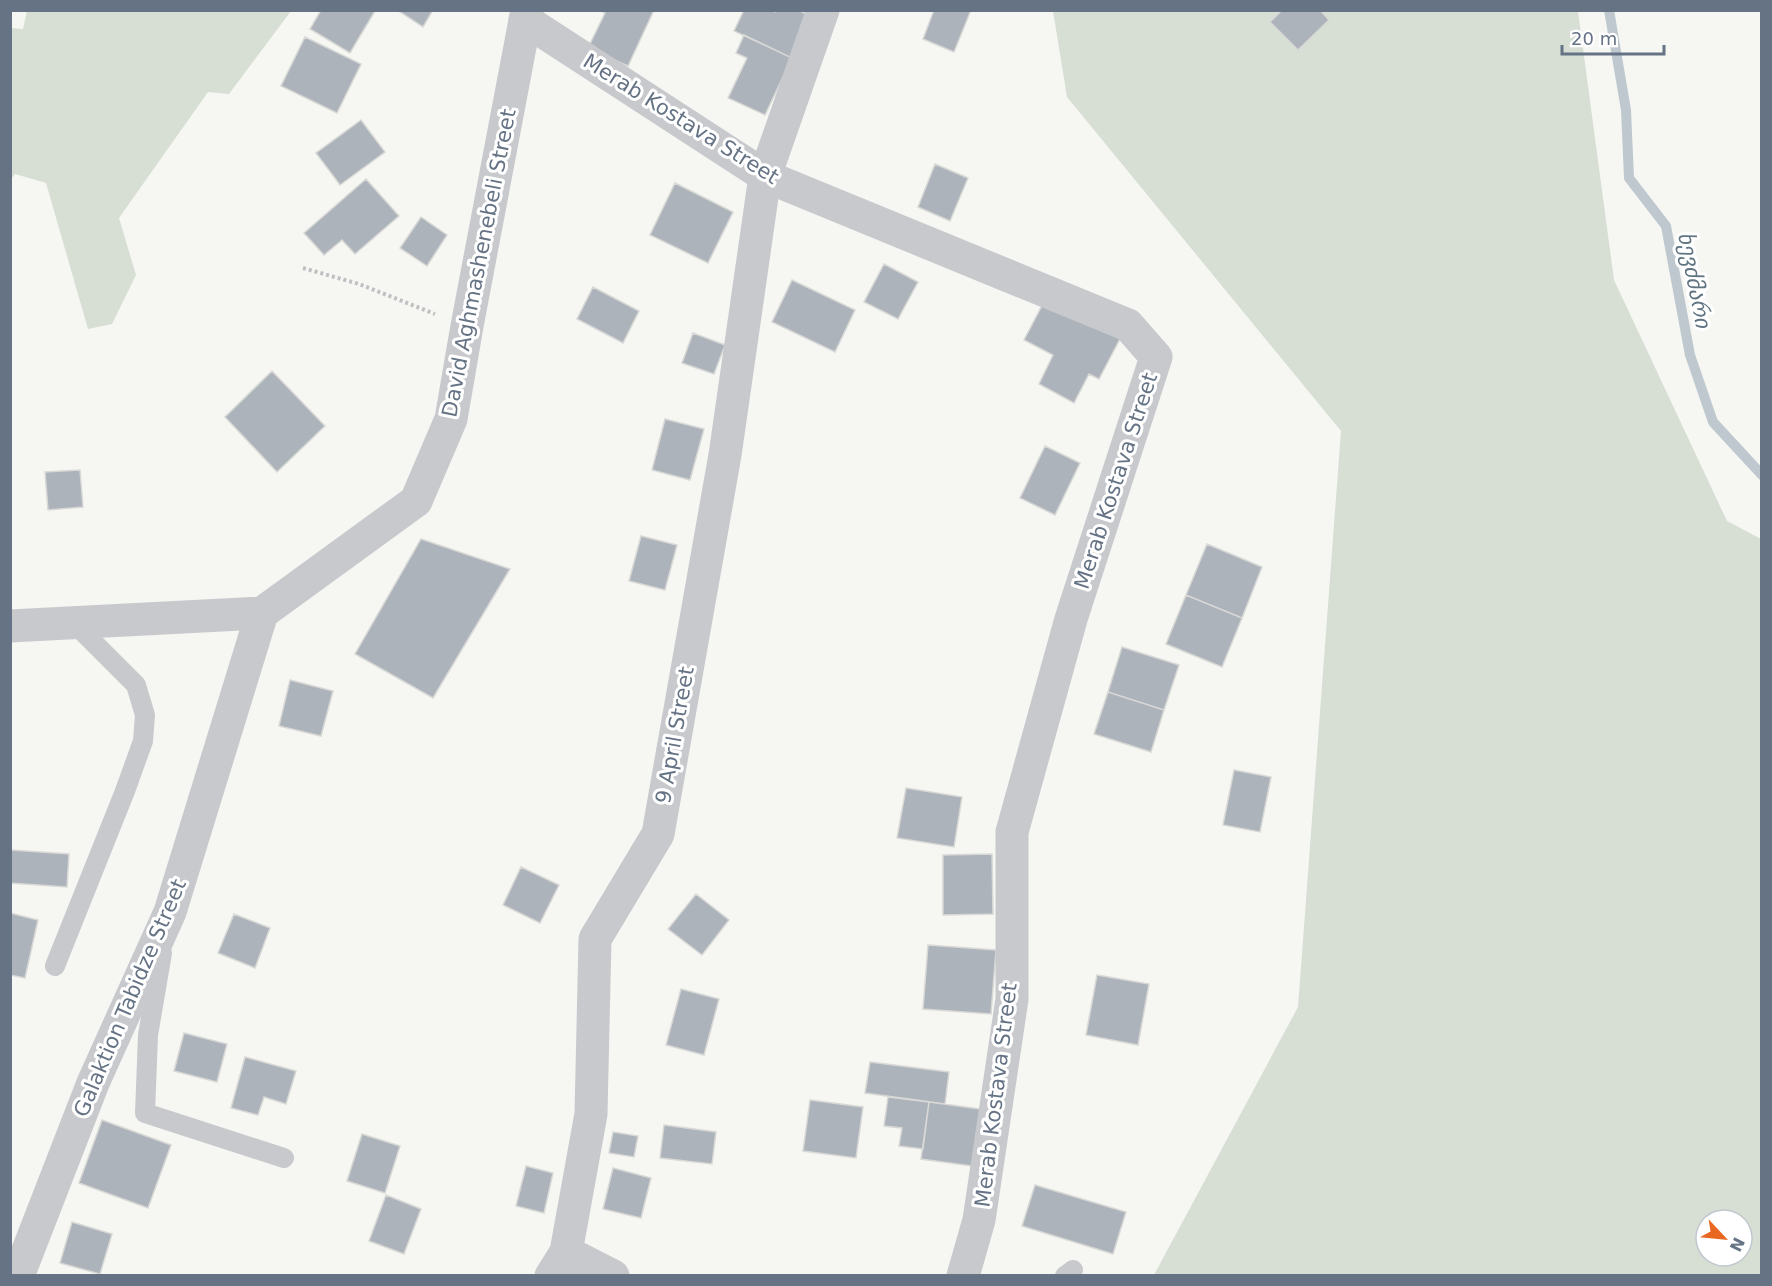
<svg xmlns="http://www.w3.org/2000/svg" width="1772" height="1286" font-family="'DejaVu Sans','Noto Sans Georgian',sans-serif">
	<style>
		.green { fill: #d7ded4; fill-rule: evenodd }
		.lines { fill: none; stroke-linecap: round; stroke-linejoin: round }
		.stream { stroke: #bfc8cf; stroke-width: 10 }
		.building { fill: #acb3ba; stroke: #d8d8d6; stroke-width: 1.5 }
		.path { stroke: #bec0c2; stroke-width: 4; stroke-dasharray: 3 3; stroke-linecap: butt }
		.service { stroke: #c7c9cd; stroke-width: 20 }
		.minor { stroke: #c7c9cd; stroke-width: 33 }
		.tertiary { stroke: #c7c9cd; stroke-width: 33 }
		.labels { text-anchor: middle; stroke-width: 6; stroke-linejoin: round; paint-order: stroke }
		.street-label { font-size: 21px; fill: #657385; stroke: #fff }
		.water-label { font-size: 22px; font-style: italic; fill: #607482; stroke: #fff }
	</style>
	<rect width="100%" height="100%" fill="#f6f7f3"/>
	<!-- green -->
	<path class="green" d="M27 11H291L229 94 208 92 119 218 136 275 112 324 88 329 46 183 15 174 11 179V28L23 29Z
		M1053 11H1578L1614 280 1727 521 1761 539V1275H1154L1298 1007 1341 431 1067 97ZM1706 1220H1742V1256H1706Z"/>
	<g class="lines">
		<!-- stream -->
		<path class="stream" d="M1609 10 1626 110 1629 178 1666 226 1690 355 1713 422 1762 475"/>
	</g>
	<!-- building -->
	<path class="building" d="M321 10H375V11L350 53 310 29Z
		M397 10H433L423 27Z
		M599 10H654L628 66 588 48 605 13Z
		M744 10H771L775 12 776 10H798L812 17 792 58 734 31Z
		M934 10H971L954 52 923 39Z
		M1282 10H1320L1329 20 1298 50 1270 22Z
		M744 35 792 58 765 115 728 98 747 58 736 53Z
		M305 37 361 64 337 113 281 86Z
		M361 120 385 152 340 185 316 153Z
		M935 164 968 178 950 221 918 207Z
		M366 179 399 216 355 254 342 240 324 255 304 233Z
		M675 183 733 212 708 263 650 235Z
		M421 217 447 235 427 266 400 248Z
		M884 264 918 282 898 319 864 302Z
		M792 280 855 310 835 352 772 322Z
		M593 287 639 311 623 343 577 319Z
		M1047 296 1122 335 1099 379 1089 374 1074 403 1039 384 1053 355 1024 340Z
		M693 333 725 345 714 374 682 363Z
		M272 371 325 426 277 472 225 417Z
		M665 419 704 429 690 480 652 470Z
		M1045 446 1080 463 1055 515 1020 498Z
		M80 470 83 507 48 510 45 472Z
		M641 536 677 545 665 590 629 581Z
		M421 539 510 569 433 698 355 654Z
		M1207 544 1262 567 1242 618 1186 595Z
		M1186 595 1242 618 1222 667 1166 644Z
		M1122 647 1179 665 1164 710 1108 692Z
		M290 680 333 691 321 736 279 726Z
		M1108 692 1164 710 1151 752 1094 734Z
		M1234 770 1271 777 1260 832 1223 825Z
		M906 788 962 797 954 847 897 838Z
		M11 850 69 854 67 887 10 883Z
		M992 854 993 914 943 915V855Z
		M521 867 559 885 540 923 503 905Z
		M696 894 729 920 702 955 668 929Z
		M10 913 38 920 25 978 10 975Z
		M234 914 270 928 255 968 218 953Z
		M928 945 996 950 991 1014 923 1009Z
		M1097 975 1149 984 1138 1045 1086 1035Z
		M681 989 719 999 704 1055 666 1045Z
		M184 1033 227 1044 217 1082 174 1071Z
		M245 1057 296 1071 286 1104 264 1097 258 1115 231 1108Z
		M870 1062 949 1072 945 1104 865 1093Z
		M888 1097 929 1102 923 1149 899 1146 902 1128 884 1126Z
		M810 1100 863 1107 856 1158 803 1151Z
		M929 1102 980 1109 972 1166 921 1159Z
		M102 1120 171 1145 148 1208 79 1183Z
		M664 1125 716 1132 712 1164 660 1158Z
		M613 1132 638 1136 634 1157 609 1153Z
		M362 1134 400 1146 385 1193 347 1181Z
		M526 1166 553 1173 544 1213 516 1206Z
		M613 1168 651 1178 641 1218 603 1209Z
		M1035 1185 1126 1212 1113 1254 1022 1226Z
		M386 1195 421 1209 404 1254 369 1241Z
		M72 1222 112 1234 100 1274 60 1263Z"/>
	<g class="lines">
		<!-- path -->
		<path class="path" d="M303 268 359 284 435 314"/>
		<!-- service -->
		<path class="service" d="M162 953 148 1035 145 1113 284 1158
			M55 966 125 791 143 741 145 715 136 685 74 623
			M1065 1276 1073 1270"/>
		<!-- minor -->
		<path class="minor" d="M525 20 765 176 1128 325 1156 357 1071 619 1012 832V999L979 1220 963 1276
			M566 1252 613 1276
			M18 1276 93 1083 170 912 262 613
			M551 1276 566 1252 591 1114 595 939 658 834 725 455 765 176 823 10"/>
		<!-- tertiary -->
		<path class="tertiary" d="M10 626 262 613 416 501 451 419 467 326 527 10"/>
	</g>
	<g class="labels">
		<!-- street labels -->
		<g class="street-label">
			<text transform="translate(681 119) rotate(32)" y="7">Merab Kostava Street</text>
			<text transform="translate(479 263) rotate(-79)" y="7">David Aghmashenebeli Street</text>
			<text transform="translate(1116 481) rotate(-72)" y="7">Merab Kostava Street</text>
			<text transform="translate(675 735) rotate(-80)" y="7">9 April Street</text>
			<text transform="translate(130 998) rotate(-67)" y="7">Galaktion Tabidze Street</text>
			<text transform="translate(996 1095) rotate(-83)" y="7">Merab Kostava Street</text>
		</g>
		<!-- water labels -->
		<g class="water-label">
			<text transform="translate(1695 280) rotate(79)" y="8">ხევძმარი</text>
		</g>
	</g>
	<!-- border -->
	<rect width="1772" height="1286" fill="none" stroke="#657385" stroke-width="24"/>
	<!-- north arrow -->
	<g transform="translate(1724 1238) rotate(116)"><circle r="28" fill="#ffffff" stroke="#c1c7ce" stroke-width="1.5"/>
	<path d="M0-4.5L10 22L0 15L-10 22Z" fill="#e86821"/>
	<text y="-9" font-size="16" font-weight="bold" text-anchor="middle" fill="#657385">N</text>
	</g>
	<!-- scale -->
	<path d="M1562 45v9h102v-9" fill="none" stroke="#657385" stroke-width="3"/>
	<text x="1571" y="45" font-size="18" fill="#657385" stroke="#ffffff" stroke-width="4.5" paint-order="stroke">20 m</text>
</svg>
